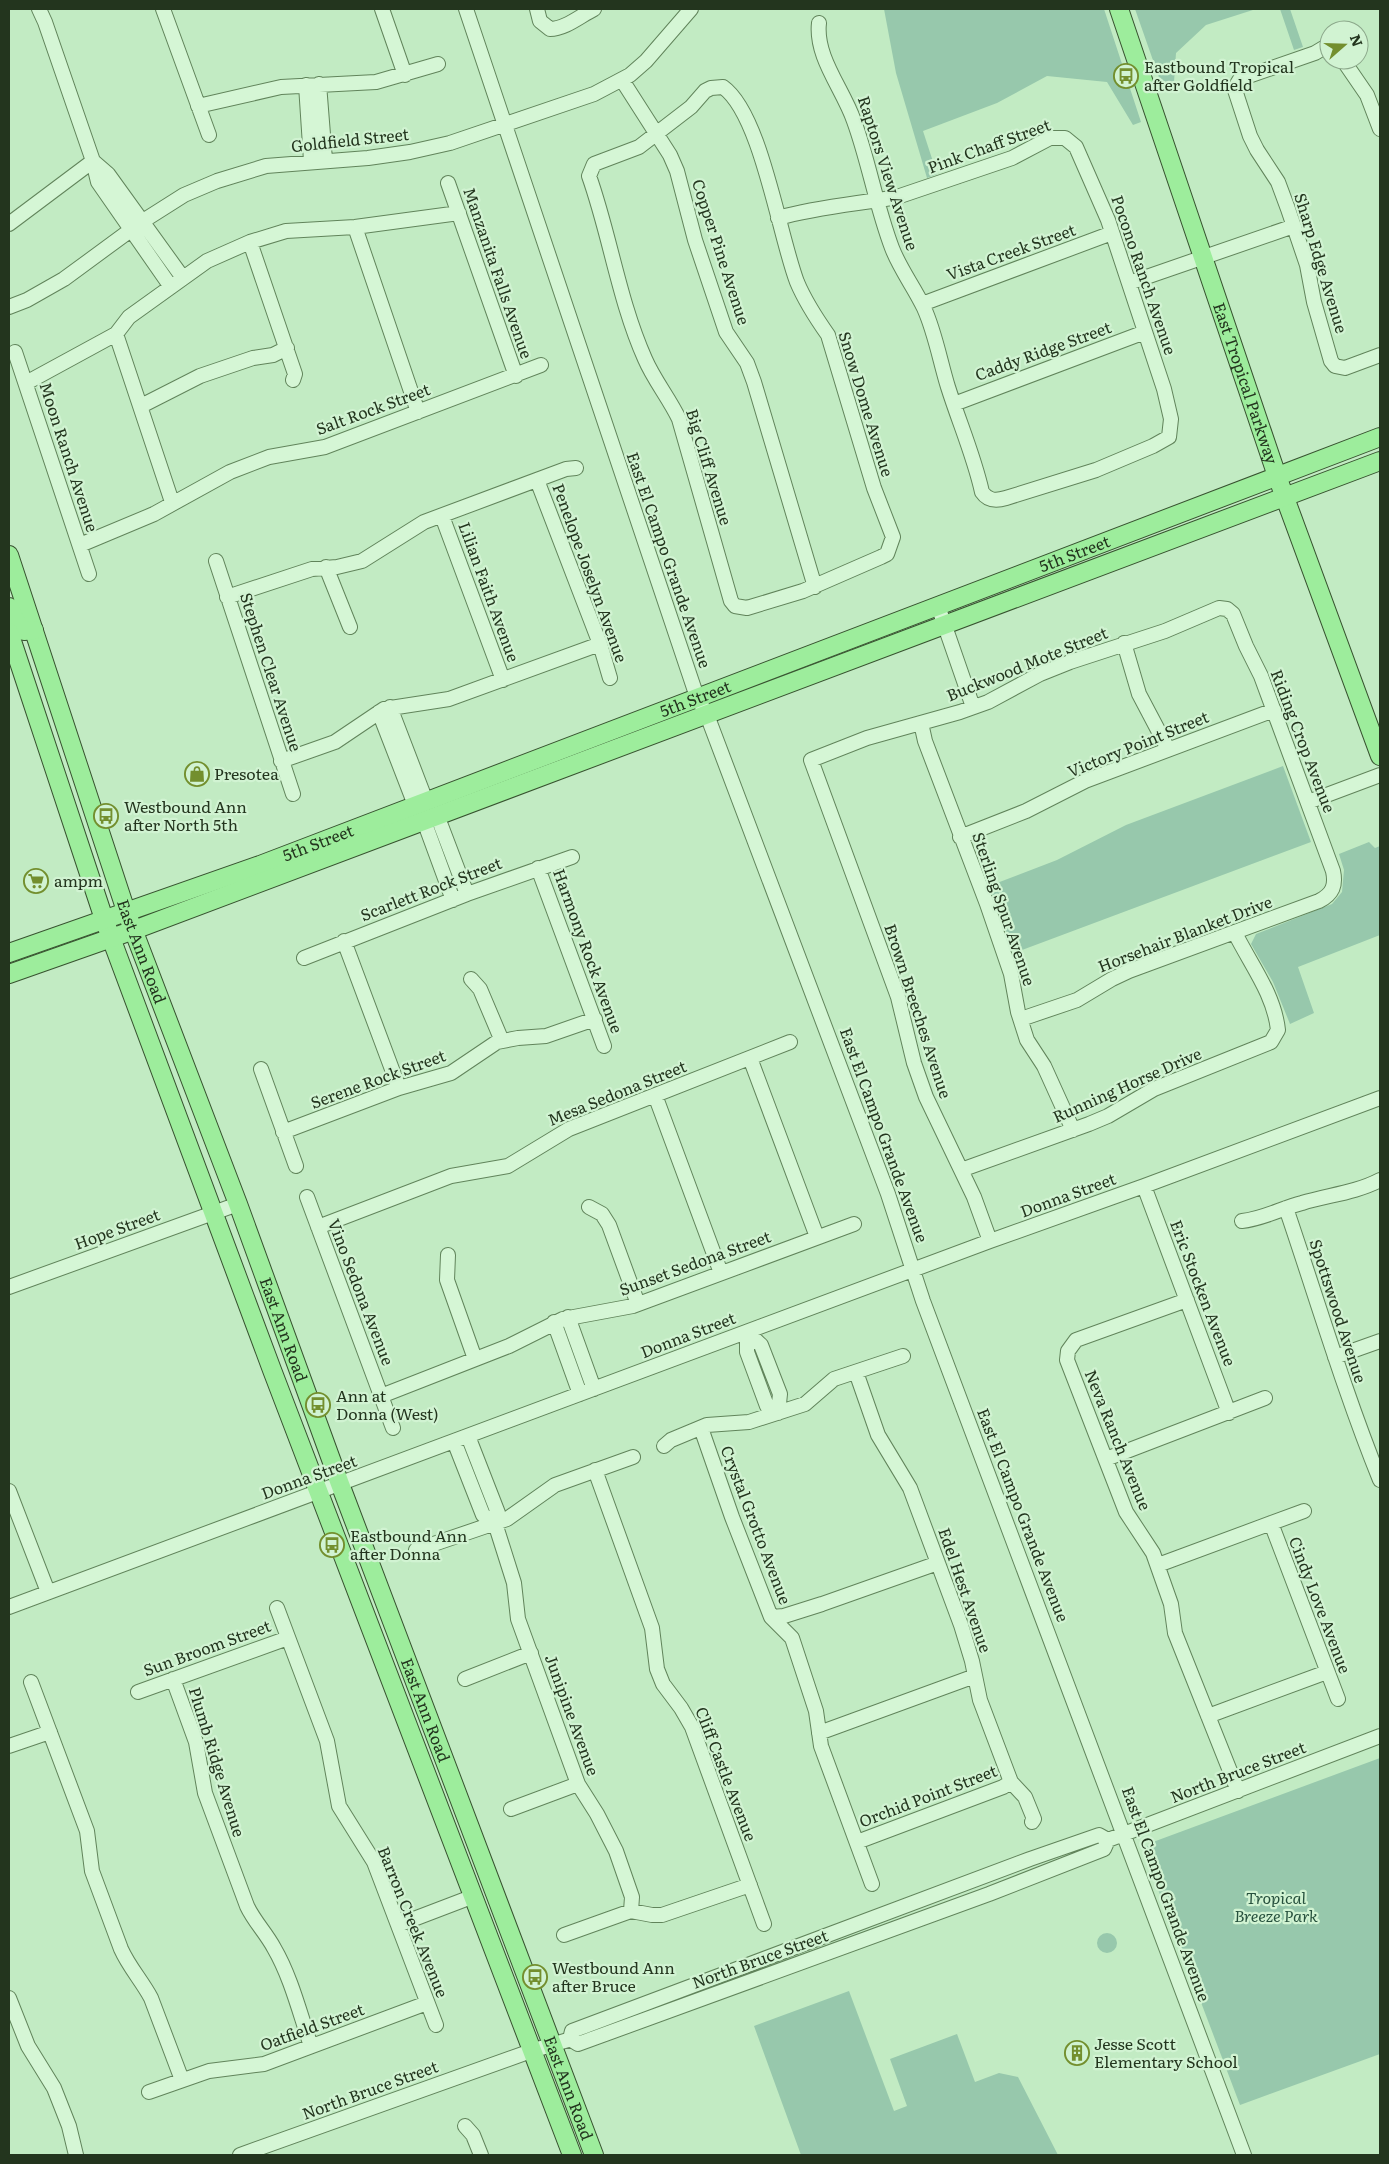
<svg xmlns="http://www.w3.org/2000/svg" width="1389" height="2164" font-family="Literata,serif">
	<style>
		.green { fill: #97c8ac }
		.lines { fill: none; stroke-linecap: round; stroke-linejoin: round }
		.minor-casing { stroke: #61845b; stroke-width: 16 }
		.major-casing { stroke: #37522f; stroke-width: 20 }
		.minor { stroke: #d5f6d5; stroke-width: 14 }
		.major { stroke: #9ded9c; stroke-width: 18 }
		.labels { text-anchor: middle; stroke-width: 4.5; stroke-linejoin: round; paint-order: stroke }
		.poi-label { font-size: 16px; fill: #23351e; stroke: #d1f3d2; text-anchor: start }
		.street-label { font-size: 16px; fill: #23351e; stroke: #d1f3d2 }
		.park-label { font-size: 16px; font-style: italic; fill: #26503d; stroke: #d1f3d2 }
	</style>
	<rect width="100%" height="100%" fill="#c2ebc3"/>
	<!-- green -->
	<path class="green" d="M884 9H1104L1141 122 1133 125 1107 82 1047 76 997 103 923 131 937 174 927 178 896 73Z
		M1135 9H1256L1206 25 1176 53 1174 82 1162 86Z
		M1280 9H1290L1303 47 1294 50Z
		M1283 766 1311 842 1014 953 989 886 1057 860 1126 825Z
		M1369 842 1375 848 1380 846V935L1298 967 1314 1013 1290 1024 1273 982 1251 944 1256 934 1332 904 1342 892 1344 870 1339 854Z
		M1380 1758V2054L1240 2105 1145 1855 1146 1847 1153 1842Z
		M1097 1943a10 10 0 1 1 20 0a10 10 0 1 1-20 0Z
		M849 1991 894 2111 907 2106 890 2059 957 2034 975 2082 999 2073 1018 2077 1058 2155H801L754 2026Z"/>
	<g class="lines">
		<defs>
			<path id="minor" d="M39 9 45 22 93 161 98 182 171 287
				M163 9 209 135
				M382 9 405 75
				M466 9 697 697 707 715 888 1194 923 1301 1244 2155
				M537 9 540 21 550 29C565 29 580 16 594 9
				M1329 48 1325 47 1315 53 1240 79 1237 84 1235 90 1250 136 1257 150 1278 182 1288 209 1307 265 1314 302 1331 361 1335 366 1345 368 1380 355
				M1343 60 1367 95 1380 129
				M622 80 670 155 677 171 695 240 726 332 747 363 754 382 815 587
				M319 84 325 160
				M306 85 311 161
				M723 87C761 114 779 235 797 282 805 301 816 318 828 335L874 488 893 537 887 554 881 557 803 591 747 608 735 606 731 601 679 419C669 398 654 380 645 359 619 301 610 235 589 176L594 164 639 147 691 107 705 91 711 88Z
				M198 106 281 87 376 82 438 64
				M93 161 108 174 183 278
				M448 183 516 376
				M778 218C817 207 857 204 897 197L1012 158 1050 138H1065L1076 147 1108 220 1164 389 1171 419 1169 437 1153 446 1096 470 1006 498C996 501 988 501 982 492 974 456 959 422 948 387 940 361 935 332 924 308 914 287 900 269 892 248 876 206 869 162 854 121 843 89 815 57 819 23
				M9 224 93 161
				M355 227 418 412
				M250 242 295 374 293 380
				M1129 283 1294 226
				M922 304 1112 233
				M9 307 27 300 64 279 143 221 184 195 217 181 266 166 368 158 410 152 450 143 594 94 630 75 646 61 691 9
				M116 334 172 502
				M15 352 89 574
				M26 383 116 334 129 317 207 261 250 242 286 231 355 227 459 213
				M954 404 1145 332
				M141 406 200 376 253 358 273 355 287 348
				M537 480 600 644 610 678
				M442 516 503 680
				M80 545 154 514 230 472 269 457 325 447 541 365
				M216 561 293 794
				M326 567 350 627
				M227 597 312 569 337 567 362 561 424 522 566 469 576 468
				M938 606 973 707
				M1124 643 1139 694 1168 749
				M390 707 426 801
				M379 712 415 805
				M921 723 925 741 987 904 1011 974 1018 1012 1027 1040 1044 1066 1073 1130
				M281 761 335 742 384 709 449 699 600 644
				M1308 802 1380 775
				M437 815 467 894
				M424 821 453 900
				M960 837 1026 811 1085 781 1274 710
				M538 868 604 1046
				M344 941 399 1088
				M304 958 467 894 572 857
				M471 979 480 989 502 1041
				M750 1058 817 1237
				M261 1069 296 1166
				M655 1095 721 1273
				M283 1132 399 1088 451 1073 497 1042 518 1038 546 1036 595 1019
				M961 1170 1089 1124 1108 1116 1154 1089 1271 1042 1278 1030C1274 994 1251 965 1235 933
				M1144 1186 1229 1413
				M307 1197 393 1428
				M589 1207 602 1214 609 1225 638 1304
				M1286 1208C1317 1299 1344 1391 1380 1480
				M1242 1221C1263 1219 1282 1208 1302 1203 1328 1195 1355 1193 1380 1180
				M318 1227 451 1176 508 1166 569 1129 790 1042
				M990 1241 974 1197 926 1097 914 1063 898 997 811 760 867 738 960 712 988 702 1040 674 1070 662 1165 631 1219 608 1227 609 1233 614 1246 646 1261 676 1333 871C1336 885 1333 894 1319 901L1129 971 1112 979 1077 1000 1021 1019
				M448 1255 447 1280 475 1359
				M9 1287 238 1204
				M1187 1300 1076 1340 1068 1351 1067 1360 1126 1512 1153 1553 1171 1604 1175 1633 1238 1791
				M568 1317 594 1389
				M554 1322 580 1394
				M747 1332 761 1345 780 1394 778 1413 767 1406 747 1352Z
				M1335 1357 1380 1341
				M856 1372 878 1435 910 1488 961 1625 972 1661 980 1700 1011 1782 1025 1797 1034 1819 1032 1822
				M381 1396 509 1346 563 1319 633 1306 854 1224
				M701 1428 732 1517 771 1617 792 1638 816 1711 821 1746 872 1884
				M468 1436 498 1513 495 1523 514 1583 518 1619 578 1784 597 1814 616 1851 632 1897 631 1911
				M454 1441 483 1515 495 1523
				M664 1446 671 1440 707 1425 749 1422 805 1404 834 1379 903 1356
				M1106 1459 1265 1398
				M595 1470 652 1628 657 1669 663 1684 681 1708 692 1727 764 1924
				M9 1491 48 1592
				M1271 1523 1338 1699
				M416 1550 507 1519 555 1485 633 1457
				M1158 1565 1304 1511
				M9 1607 990 1241 1144 1186 1380 1098
				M277 1608 327 1741 339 1806 374 1862 436 2025
				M771 1617 784 1616 822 1604 938 1563
				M173 1679 196 1742 205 1793 247 1906C254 1921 266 1933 274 1948 291 1977 300 2014 311 2046
				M465 1679 531 1653
				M31 1682 87 1831 92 1871 121 1949C129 1967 142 1981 151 1998L182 2080
				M138 1692 288 1638
				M1208 1716 1327 1672
				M819 1733 975 1676
				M9 1746 50 1732
				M511 1809 578 1784
				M1108 1840 1099 1835 1030 1859 572 2031 570 2039 578 2044 989 1894 1104 1849 1108 1840 1380 1736
				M857 1842 1003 1787 1011 1782
				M398 1925 474 1896
				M564 1935 631 1911 652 1915H662L750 1885
				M9 1998 28 2046 54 2088 69 2126 76 2155
				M149 2092 209 2071 264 2064 427 2003
				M465 2126 473 2135 481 2155
				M240 2155 531 2051 568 2040"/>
			<g id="major">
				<path id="s1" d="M1119 9 1277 476 1380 756"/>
				<path id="s2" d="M9 555 126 911 238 1204 340 1484 594 2155"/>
				<path d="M9 607 18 626 24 631 34 630"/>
				<path d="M9 632 104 919 272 1370 572 2155"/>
				<path id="s3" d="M9 953 260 865 1380 437"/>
				<path d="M9 974 134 930 1380 461"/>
			</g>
		</defs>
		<!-- minor casing -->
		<use href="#minor" class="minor-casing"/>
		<!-- major casing -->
		<use href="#major" class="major-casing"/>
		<!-- minor -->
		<use href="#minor" class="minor"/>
		<!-- major -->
		<use href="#major" class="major"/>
	</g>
	<!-- icons -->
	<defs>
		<symbol id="bus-ring" viewBox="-11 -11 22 22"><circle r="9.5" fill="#d1f3d2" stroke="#738f2e" stroke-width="1.5"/><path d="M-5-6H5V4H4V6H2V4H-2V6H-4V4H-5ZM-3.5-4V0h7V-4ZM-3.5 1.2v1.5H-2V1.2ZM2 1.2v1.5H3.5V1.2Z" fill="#738f2e"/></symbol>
		<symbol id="shop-ring" viewBox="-11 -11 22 22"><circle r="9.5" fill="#d1f3d2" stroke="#738f2e" stroke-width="1.5"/><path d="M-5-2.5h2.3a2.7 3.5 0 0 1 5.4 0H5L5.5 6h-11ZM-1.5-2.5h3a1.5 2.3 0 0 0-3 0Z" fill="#738f2e"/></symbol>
		<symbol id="supermarket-ring" viewBox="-11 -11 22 22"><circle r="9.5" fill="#d1f3d2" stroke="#738f2e" stroke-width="1.5"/><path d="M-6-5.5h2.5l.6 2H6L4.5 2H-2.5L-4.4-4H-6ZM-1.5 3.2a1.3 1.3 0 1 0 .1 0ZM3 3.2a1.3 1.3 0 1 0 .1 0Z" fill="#738f2e"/></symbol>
		<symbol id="building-ring" viewBox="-11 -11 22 22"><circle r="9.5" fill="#d1f3d2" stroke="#738f2e" stroke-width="1.5"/><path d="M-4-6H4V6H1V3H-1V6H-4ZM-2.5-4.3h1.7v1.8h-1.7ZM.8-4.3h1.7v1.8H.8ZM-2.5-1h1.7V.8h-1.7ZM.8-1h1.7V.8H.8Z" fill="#738f2e"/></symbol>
	</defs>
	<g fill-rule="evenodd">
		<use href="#bus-ring" x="1112" y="62" width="28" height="28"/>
		<use href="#shop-ring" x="183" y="760" width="28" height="28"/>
		<use href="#bus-ring" x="92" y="802" width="28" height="28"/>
		<use href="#supermarket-ring" x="22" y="867" width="28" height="28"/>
		<use href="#bus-ring" x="304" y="1391" width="28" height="28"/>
		<use href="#bus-ring" x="318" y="1531" width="28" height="28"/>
		<use href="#bus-ring" x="521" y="1963" width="28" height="28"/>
		<use href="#building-ring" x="1063" y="2039" width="28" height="28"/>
	</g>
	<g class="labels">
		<!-- poi labels -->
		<g class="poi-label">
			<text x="1144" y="73">Eastbound Tropical<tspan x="1144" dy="18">after Goldfield</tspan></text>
			<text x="214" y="780">Presotea</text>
			<text x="124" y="813">Westbound Ann<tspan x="124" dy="18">after North 5th</tspan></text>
			<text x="54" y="887">ampm</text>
			<text x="336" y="1402">Ann at<tspan x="336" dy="18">Donna (West)</tspan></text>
			<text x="350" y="1542">Eastbound Ann<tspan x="350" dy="18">after Donna</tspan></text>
			<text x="552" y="1974">Westbound Ann<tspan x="552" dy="18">after Bruce</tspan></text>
			<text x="1094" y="2050">Jesse Scott<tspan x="1094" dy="18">Elementary School</tspan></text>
		</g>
		<!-- street labels -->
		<g class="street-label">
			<text transform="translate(350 140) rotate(-6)" y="6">Goldfield Street</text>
			<text transform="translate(989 146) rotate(-20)" y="6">Pink Chaff Street</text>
			<text transform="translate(888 173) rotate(72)" y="6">Raptors View Avenue</text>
			<text transform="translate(721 252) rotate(72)" y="6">Copper Pine Avenue</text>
			<text transform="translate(1011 252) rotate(-20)" y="6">Vista Creek Street</text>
			<text transform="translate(1321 263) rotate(73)" y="6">Sharp Edge Avenue</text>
			<text transform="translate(498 273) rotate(71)" y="6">Manzanita Falls Avenue</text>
			<text transform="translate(1144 275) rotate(71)" y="6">Pocono Ranch Avenue</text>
			<text transform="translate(1043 351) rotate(-20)" y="6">Caddy Ridge Street</text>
			<text dy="6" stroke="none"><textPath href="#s1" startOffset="395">East Tropical Parkway</textPath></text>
			<text transform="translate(866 404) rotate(73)" y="6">Snow Dome Avenue</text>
			<text transform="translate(373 409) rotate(-20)" y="6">Salt Rock Street</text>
			<text transform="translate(69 457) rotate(72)" y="6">Moon Ranch Avenue</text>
			<text transform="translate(709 467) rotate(73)" y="6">Big Cliff Avenue</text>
			<text dy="6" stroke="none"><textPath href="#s3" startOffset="1138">5th Street</textPath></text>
			<text transform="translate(669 560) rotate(71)" y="6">East El Campo Grande Avenue</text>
			<text transform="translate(590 573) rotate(70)" y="6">Penelope Joselyn Avenue</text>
			<text transform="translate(489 592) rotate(70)" y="6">Lilian Faith Avenue</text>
			<text transform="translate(1027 664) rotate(-22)" y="6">Buckwood Mote Street</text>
			<text transform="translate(271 672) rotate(72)" y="6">Stephen Clear Avenue</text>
			<text dy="6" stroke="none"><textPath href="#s3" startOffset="732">5th Street</textPath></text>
			<text transform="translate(1303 741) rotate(69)" y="6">Riding Crop Avenue</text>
			<text transform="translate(1138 744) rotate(-22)" y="6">Victory Point Street</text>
			<text dy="6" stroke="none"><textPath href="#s3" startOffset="328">5th Street</textPath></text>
			<text transform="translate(431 889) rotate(-21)" y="6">Scarlett Rock Street</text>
			<text transform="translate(1004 909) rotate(71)" y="6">Sterling Spur Avenue</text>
			<text transform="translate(1185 934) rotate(-21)" y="6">Horsehair Blanket Drive</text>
			<text dy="6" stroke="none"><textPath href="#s2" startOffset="418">East Ann Road</textPath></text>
			<text transform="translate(588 951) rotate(70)" y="6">Harmony Rock Avenue</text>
			<text transform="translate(918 1011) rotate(72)" y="6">Brown Breeches Avenue</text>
			<text transform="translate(378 1079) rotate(-20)" y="6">Serene Rock Street</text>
			<text transform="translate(1127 1085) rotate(-24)" y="6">Running Horse Drive</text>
			<text transform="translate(617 1093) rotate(-22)" y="6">Mesa Sedona Street</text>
			<text transform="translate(884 1135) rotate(70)" y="6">East El Campo Grande Avenue</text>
			<text transform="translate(1068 1195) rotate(-20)" y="6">Donna Street</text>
			<text transform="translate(117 1229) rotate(-20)" y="6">Hope Street</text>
			<text transform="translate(695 1263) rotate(-20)" y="6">Sunset Sedona Street</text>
			<text transform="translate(361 1292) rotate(69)" y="6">Vino Sedona Avenue</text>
			<text transform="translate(1203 1293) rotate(69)" y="6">Eric Stocken Avenue</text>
			<text transform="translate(1338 1311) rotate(72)" y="6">Spottswood Avenue</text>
			<text dy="6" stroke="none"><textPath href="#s2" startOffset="822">East Ann Road</textPath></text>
			<text transform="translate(688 1335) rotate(-21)" y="6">Donna Street</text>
			<text transform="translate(1118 1440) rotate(68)" y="6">Neva Ranch Avenue</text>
			<text transform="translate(309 1477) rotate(-20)" y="6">Donna Street</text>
			<text transform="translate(1023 1515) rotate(69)" y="6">East El Campo Grande Avenue</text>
			<text transform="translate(756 1525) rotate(69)" y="6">Crystal Grotto Avenue</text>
			<text transform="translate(965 1590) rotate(71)" y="6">Edel Hest Avenue</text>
			<text transform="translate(1320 1605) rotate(69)" y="6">Cindy Love Avenue</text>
			<text transform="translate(207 1648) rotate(-20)" y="6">Sun Broom Street</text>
			<text dy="6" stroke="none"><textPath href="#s2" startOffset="1228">East Ann Road</textPath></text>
			<text transform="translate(572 1715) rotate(70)" y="6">Junipine Avenue</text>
			<text transform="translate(217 1762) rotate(73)" y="6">Plumb Ridge Avenue</text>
			<text transform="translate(1238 1772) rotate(-21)" y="6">North Bruce Street</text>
			<text transform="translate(726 1774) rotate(69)" y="6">Cliff Castle Avenue</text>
			<text transform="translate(928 1796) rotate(-21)" y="6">Orchid Point Street</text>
			<text transform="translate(1166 1894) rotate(70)" y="6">East El Campo Grande Avenue</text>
			<text transform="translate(413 1922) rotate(68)" y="6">Barron Creek Avenue</text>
			<text transform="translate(760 1959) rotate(-20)" y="6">North Bruce Street</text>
			<text transform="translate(312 2027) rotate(-20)" y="6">Oatfield Street</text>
			<text dy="6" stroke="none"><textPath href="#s2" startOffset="1632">East Ann Road</textPath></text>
			<text transform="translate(370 2090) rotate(-20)" y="6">North Bruce Street</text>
		</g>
		<!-- park labels -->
		<g class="park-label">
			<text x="1276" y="1904">Tropical<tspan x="1276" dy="18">Breeze Park</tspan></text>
		</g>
	</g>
	<!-- border -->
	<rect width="1389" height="2164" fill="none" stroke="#23351e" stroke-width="20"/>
	<!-- north arrow -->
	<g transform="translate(1344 45) rotate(70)"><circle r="24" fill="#d1f3d2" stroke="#8ba78a"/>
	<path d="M0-4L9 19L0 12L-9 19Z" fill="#738f2e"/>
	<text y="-8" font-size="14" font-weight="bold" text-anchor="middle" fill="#23351e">N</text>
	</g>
</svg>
